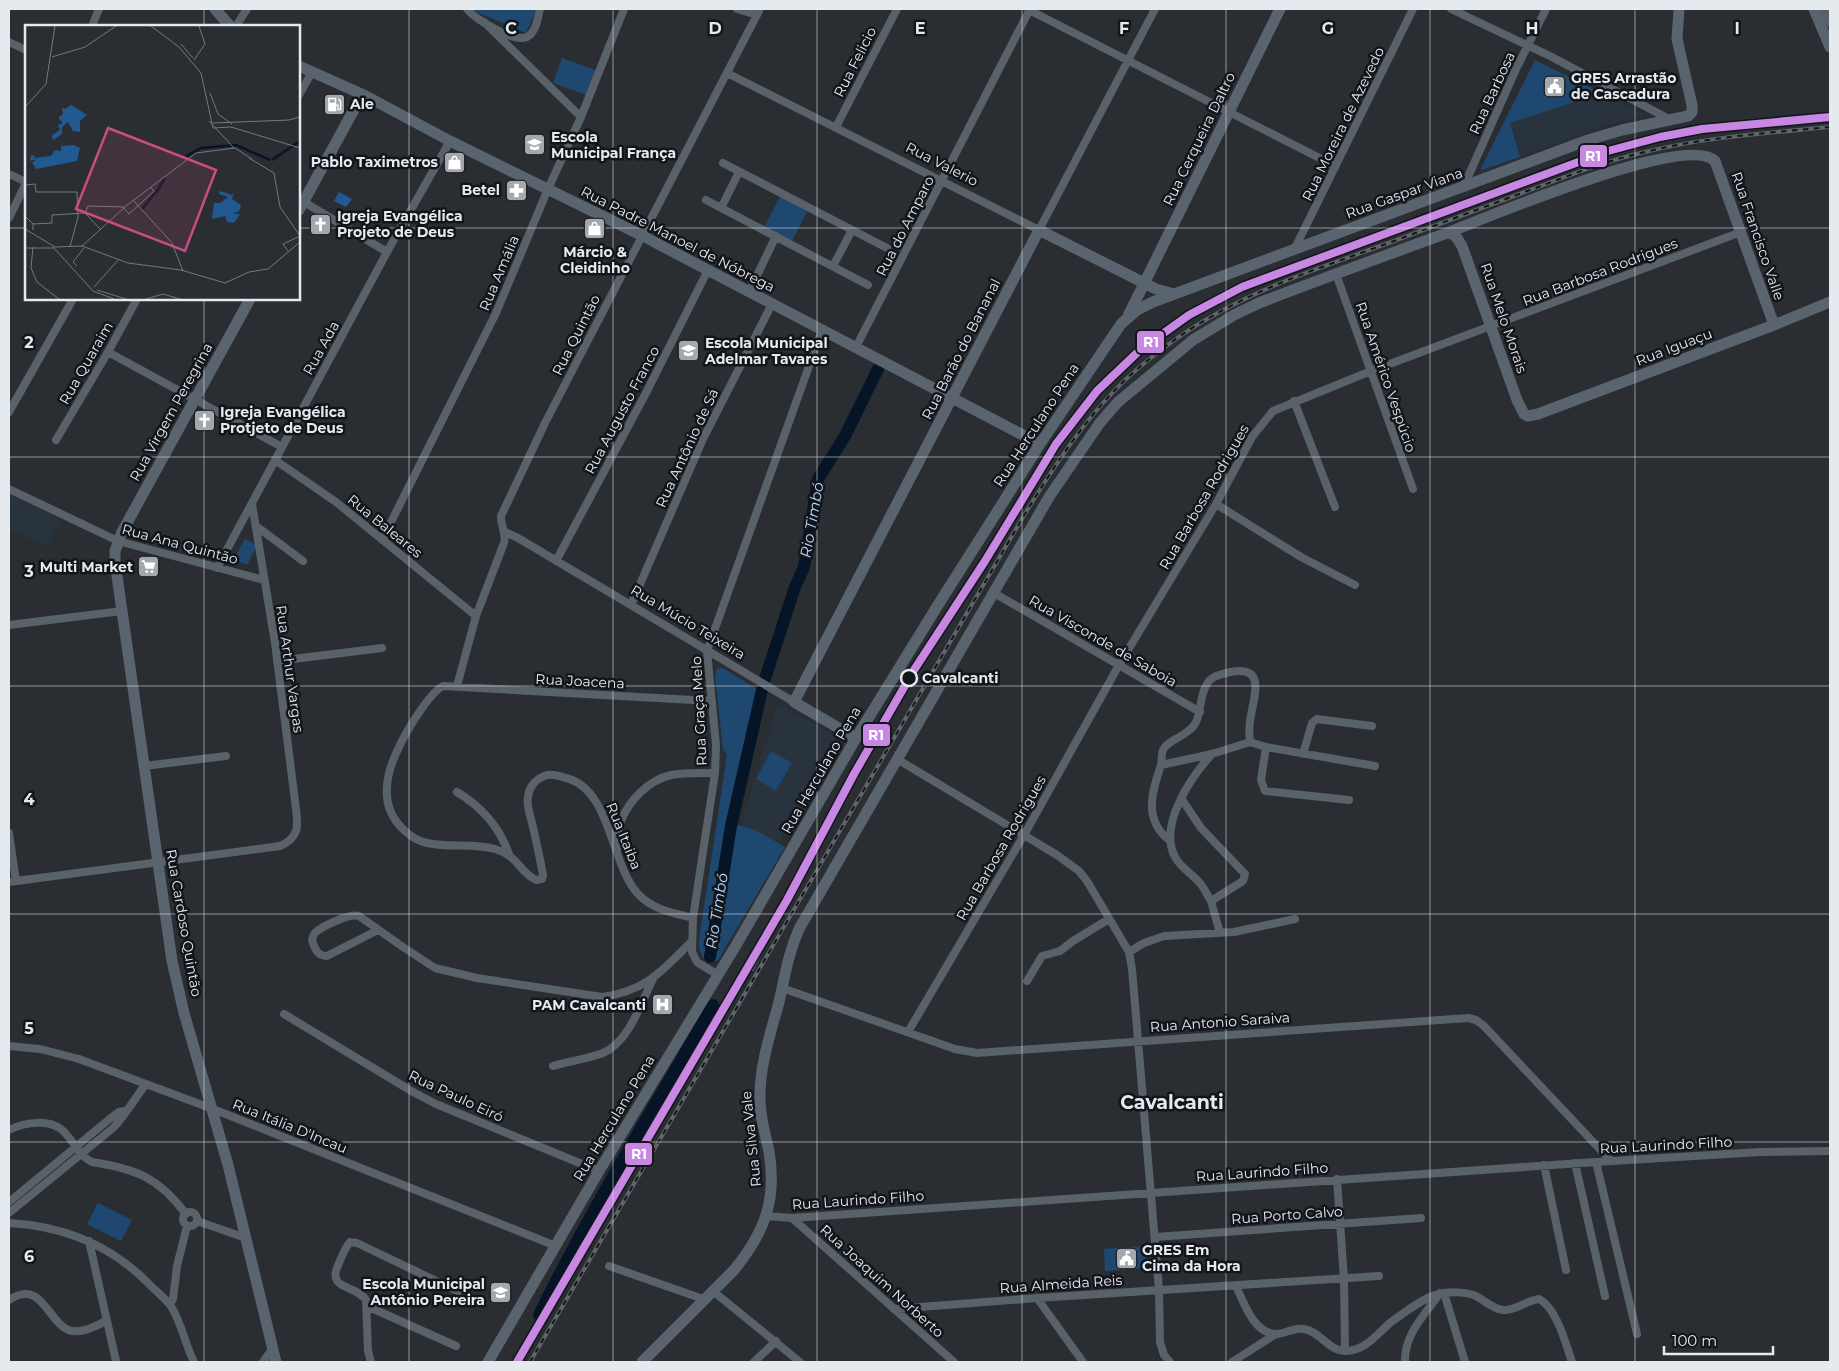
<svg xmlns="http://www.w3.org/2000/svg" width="1839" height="1371" font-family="Montserrat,sans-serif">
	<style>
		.built { fill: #29333e }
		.green { fill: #1e4870 }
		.forest { fill: #205a91 }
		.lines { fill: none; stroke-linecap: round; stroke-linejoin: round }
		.river { stroke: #051527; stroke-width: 12 }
		.street { stroke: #596169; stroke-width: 8 }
		.secondary { stroke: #5a646e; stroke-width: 11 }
		.rail-casing { stroke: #60656a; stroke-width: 4 }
		.rail { stroke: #121519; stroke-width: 2; stroke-dasharray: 5.5; stroke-linecap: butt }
		.rail-1-casing { stroke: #121519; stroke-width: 11 }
		.rail-1 { stroke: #c787e3; stroke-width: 8 }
		.grid { fill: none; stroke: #e5eaef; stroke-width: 1; stroke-opacity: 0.55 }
		.stop-dot { fill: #121519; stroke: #e5eaef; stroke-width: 2.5 }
		.labels { text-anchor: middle; stroke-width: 5; stroke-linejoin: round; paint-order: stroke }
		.street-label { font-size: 14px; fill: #e5eaef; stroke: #121519 }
		.poi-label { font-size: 14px; font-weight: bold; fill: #e5eaef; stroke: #121519; text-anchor: start }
		.stop-label { font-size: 14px; font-weight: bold; fill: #e5eaef; stroke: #121519; text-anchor: start }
		.water-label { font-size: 15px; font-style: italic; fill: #badafe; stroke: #121519 }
		.district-label { font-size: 19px; font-weight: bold; fill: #e5eaef; stroke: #121519 }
		.inset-river { fill: none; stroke: #051527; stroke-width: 2.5 }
		.inset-road { fill: none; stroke: #75797e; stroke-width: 1 }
		.view { fill: #cb4c80; fill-opacity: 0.15; stroke: #cb4c80; stroke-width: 2.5 }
		.inset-edge { fill: none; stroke: #e5eaef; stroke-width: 2.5 }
		.grid-label { font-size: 16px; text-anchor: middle; font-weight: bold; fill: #e5eaef; stroke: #121519; stroke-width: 5; stroke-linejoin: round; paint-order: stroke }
		.line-badge { stroke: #121519; stroke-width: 2 }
		.badge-label { font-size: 14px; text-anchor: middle; font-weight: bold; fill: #fff }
	</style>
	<rect width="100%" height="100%" fill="#2a2e32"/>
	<!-- built -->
	<path class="built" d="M1602 93 1643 114V116L1605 125 1520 157 1510 123Z
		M9 493 61 520 47 547 9 529Z
		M778 703 836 736 838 741 779 843 756 830 741 825Z"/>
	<!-- green -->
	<path class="green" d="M470 9H537L526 33Z
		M562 58 598 71 589 96 553 83Z
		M1535 60 1602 93 1510 123 1520 157 1482 170 1481 168Z
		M781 195 808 210 792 241 764 227Z
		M245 539 257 545 247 565 234 559Z
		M719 668 725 669 767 696 735 824 756 830 785 847 718 960 712 962C700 960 699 950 699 940L727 755 723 749 715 675 716 670Z
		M771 751 792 763 776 791 756 779Z
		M98 1203 132 1220 121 1241 87 1224Z
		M1146 1246 1148 1268 1105 1271 1104 1249Z"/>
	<!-- forest -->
	<path class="forest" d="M339 192 352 199 346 207 334 201Z"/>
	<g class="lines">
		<!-- river -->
		<path class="river" d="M765 679 795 587 804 567 818 479 845 436 878 369
			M710 957 731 826 762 690
			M539 1315C591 1208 654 1108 713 1005"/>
		<!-- street -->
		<path class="street" d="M467 9C475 19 514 43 527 37 536 32 538 18 540 9
			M737 9 757 15
			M1451 9 1550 56 1671 120
			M1824 9 1830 23
			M1029 10 1335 166
			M484 22 581 117
			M92 26 99 9
			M236 26 247 9
			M9 42 26 50
			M727 73 1039 230 1155 9
			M299 95 312 72
			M836 127 897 9
			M723 163 887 248
			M9 174 26 182
			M1463 188 1516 69 1546 9
			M706 200 868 285
			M304 202 387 252
			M721 208 739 172
			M9 218 26 183
			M1294 250 1413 9
			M833 266 852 230
			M1336 274 1413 489
			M749 292 776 236
			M856 347 1030 9
			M108 352 282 447
			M1294 401 1335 507
			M9 412 73 299
			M56 440 108 352 137 299
			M275 460 336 502 476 616
			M9 489 118 541 264 580
			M1216 504 1301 557 1355 585
			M256 526 303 561
			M505 532 518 538 794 702
			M382 540 496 313 548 189 581 117 624 9
			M556 561 646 393 708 270
			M217 568 387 252 450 141
			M994 593 1200 712
			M631 605 703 439 772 304
			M9 625 122 611
			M277 661 382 648
			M457 686 476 616 504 543C507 533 500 525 501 516L545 423 760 9
			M1250 742C1249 733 1249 724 1251 715 1255 693 1265 665 1230 672 1222 674 1211 676 1207 684 1199 696 1202 712 1195 724 1188 736 1167 740 1163 750 1161 754 1162 761 1161 765L1212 754 1250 742 1266 747 1375 766
			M1266 747 1261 780 1265 791 1349 800
			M1303 754 1312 723 1317 719 1372 726
			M897 759 1057 855 1079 871 1087 881 1129 952 1132 969 1159 1290 1160 1342 1164 1355 1170 1362
			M1161 765C1152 792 1143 819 1169 840
			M144 766 226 756
			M457 792C482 807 499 826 509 854
			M1181 798 1201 828 1245 874 1243 881 1211 901 1220 933
			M9 833 16 881
			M618 848C617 839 617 830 621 821 629 800 649 780 671 775 685 772 701 773 715 773
			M9 882 280 846C303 836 297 821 295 801L275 643 252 504
			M1211 901C1207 895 1204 887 1199 882 1191 873 1180 867 1175 857 1158 825 1191 777 1212 754
			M693 918C673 913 653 910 638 894 610 863 611 789 566 778 560 776 553 774 547 775 537 778 529 786 528 797 526 805 530 814 532 823 536 840 540 858 543 875L542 879 536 880C519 872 519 856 495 849 473 843 449 848 427 843 418 841 411 837 404 830 379 807 385 775 399 747 406 732 429 693 443 686L711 701
			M378 930 327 956C317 956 315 949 312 940 313 937 313 935 315 933 322 926 350 913 359 916L403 947 435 968 477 978 602 997C646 991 662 971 692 941
			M1129 952 1144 943 1164 936 1234 932 1295 919
			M718 975 697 962 692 952 693 918 715 773 716 745 707 651 822 330
			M1027 981 1042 956 1060 951 1073 941 1109 919
			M782 988 955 1049 977 1053 1468 1018 1476 1020 1484 1026 1611 1161
			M284 1014 413 1092 436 1104 599 1171
			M908 1032 1024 835 1119 665 1216 504 1252 437 1273 411 1371 371 1741 232
			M9 1046 40 1049 79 1059 213 1109 556 1246
			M553 1066C569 1061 587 1059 603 1053 629 1042 641 1003 653 979
			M9 1130C25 1122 52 1118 65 1133 75 1143 79 1156 92 1162 136 1169 158 1177 186 1214
			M1596 1162 1637 1334
			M1575 1163 1605 1296
			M1544 1165 1566 1270
			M1337 1179 1344 1279 1345 1351
			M9 1202 112 1117 119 1112 125 1111
			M183 1219a7 7 0 1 1 14 0a7 7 0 1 1-14 0Z
			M9 1213 113 1128C125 1116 135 1098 146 1084
			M766 1216 792 1218 1596 1162 1760 1152 1830 1151
			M792 1218 954 1362
			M197 1221 246 1238
			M9 1223C63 1226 111 1245 149 1284 156 1291 165 1298 171 1306 182 1324 185 1344 194 1362
			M1155 1237 1421 1218
			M89 1241 116 1361
			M609 1266 706 1300
			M1236 1286C1244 1303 1254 1335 1278 1334 1286 1333 1295 1327 1304 1329 1320 1331 1328 1351 1346 1351 1365 1351 1377 1334 1390 1323 1402 1314 1424 1297 1439 1294 1449 1291 1467 1292 1476 1296 1485 1301 1493 1309 1503 1310 1516 1311 1527 1300 1539 1299 1557 1308 1566 1345 1572 1362
			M714 1292 800 1362
			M1444 1293 1465 1362
			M1037 1298 1083 1362
			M9 1300C43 1277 48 1326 72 1331 83 1333 96 1326 106 1321
			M170 1304 173 1299 177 1266 187 1226
			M367 1306 456 1346
			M894 1309 1037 1298 1379 1276
			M263 1362 272 1349
			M371 1362 368 1351 366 1300C356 1284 325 1291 339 1263 342 1256 345 1248 350 1242L357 1243 478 1301
			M754 1362 776 1341
			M1232 1362 1276 1334
			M1405 1362C1404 1334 1425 1315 1440 1293"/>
		<!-- secondary -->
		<path class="secondary" d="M215 9 230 26
			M1814 9 1830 47
			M299 66 366 96 450 141 641 235 1040 444
			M299 210 362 95
			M1450 232 1457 238 1462 246 1517 400 1524 414 1528 416 1538 414 1774 325 1830 302
			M250 299 122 532 115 551V562L172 961 184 1013 228 1165 276 1362
			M1128 316 1280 9
			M856 738 794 702 1039 230 1156 289 1174 294
			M488 1362 599 1171 735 947 856 738 938 605 1040 444 1121 324 1137 310 1153 302 1588 140 1622 130 1688 116 1692 112V105L1677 39 1679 9
			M642 1362 734 1270C765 1232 777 1200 769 1151 765 1133 759 1114 760 1095 760 1064 771 1032 779 1002 785 976 788 954 799 929L1049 497 1099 424 1118 402 1193 340 1234 315 1259 303C1321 279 1384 256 1447 233 1486 218 1686 132 1715 161L1774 325"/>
		<defs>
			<path id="rail" d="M752 969 780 913
				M530 1362 1023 517C1058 460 1094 403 1147 361 1167 345 1187 330 1209 318 1266 284 1332 264 1394 241 1439 224 1484 207 1530 190 1568 176 1605 161 1645 152 1706 137 1768 133 1830 127"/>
		</defs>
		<!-- rail casing -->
		<use href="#rail" class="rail-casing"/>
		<!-- rail -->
		<use href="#rail" class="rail"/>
		<defs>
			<path id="rail-1" d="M517 1362 787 900 854 774 914 670 985 561 1056 444 1097 391 1140 350 1189 315 1242 287 1608 151 1660 137 1702 129 1830 117"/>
		</defs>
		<!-- rail-1 casing -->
		<use href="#rail-1" class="rail-1-casing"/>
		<!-- rail-1 -->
		<use href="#rail-1" class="rail-1"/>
	</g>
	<!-- grid -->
	<path class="grid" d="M204 9V26M409 9V1362M613 9V1362M817 9V1362M1022 9V1362M1226 9V1362M1430 9V1362M1635 9V1362M9 228H26M299 228H1830M204 299V1362M9 457H1830M9 686H1830M9 914H1830M9 1142H1830"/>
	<!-- icons -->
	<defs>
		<symbol id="civic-square" viewBox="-11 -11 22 22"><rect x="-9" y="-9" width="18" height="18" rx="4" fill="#a4a8ad" stroke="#121519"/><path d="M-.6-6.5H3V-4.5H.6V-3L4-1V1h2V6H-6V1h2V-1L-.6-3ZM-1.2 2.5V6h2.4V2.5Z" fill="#fff"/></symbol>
		<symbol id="fuel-square" viewBox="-11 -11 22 22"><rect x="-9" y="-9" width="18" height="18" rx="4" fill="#a4a8ad" stroke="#121519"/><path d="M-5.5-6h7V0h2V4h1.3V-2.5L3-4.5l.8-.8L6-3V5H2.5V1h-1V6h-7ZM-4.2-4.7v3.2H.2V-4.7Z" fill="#fff"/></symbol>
		<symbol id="school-square" viewBox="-11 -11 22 22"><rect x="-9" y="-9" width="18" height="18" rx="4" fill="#a4a8ad" stroke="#121519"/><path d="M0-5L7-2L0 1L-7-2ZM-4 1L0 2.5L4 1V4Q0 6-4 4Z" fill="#fff"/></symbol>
		<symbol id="shop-square" viewBox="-11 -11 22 22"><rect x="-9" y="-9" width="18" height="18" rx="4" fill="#a4a8ad" stroke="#121519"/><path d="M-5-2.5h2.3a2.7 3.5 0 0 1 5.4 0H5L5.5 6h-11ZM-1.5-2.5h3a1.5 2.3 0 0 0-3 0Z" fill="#fff"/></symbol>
		<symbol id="pharmacy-square" viewBox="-11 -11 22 22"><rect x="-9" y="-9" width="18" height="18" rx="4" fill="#a4a8ad" stroke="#121519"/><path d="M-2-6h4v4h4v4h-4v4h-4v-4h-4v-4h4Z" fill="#fff"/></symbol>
		<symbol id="church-square" viewBox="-11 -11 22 22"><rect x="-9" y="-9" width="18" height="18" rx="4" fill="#a4a8ad" stroke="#121519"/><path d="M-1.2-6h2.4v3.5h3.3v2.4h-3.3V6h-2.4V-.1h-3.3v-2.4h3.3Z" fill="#fff"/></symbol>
		<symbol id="supermarket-square" viewBox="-11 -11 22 22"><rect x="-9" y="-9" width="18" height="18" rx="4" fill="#a4a8ad" stroke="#121519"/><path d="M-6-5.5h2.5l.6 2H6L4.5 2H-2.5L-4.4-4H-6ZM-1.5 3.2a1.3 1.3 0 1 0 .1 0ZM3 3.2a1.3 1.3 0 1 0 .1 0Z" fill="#fff"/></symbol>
		<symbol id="hospital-square" viewBox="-11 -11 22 22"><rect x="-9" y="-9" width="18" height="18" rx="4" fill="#a4a8ad" stroke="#121519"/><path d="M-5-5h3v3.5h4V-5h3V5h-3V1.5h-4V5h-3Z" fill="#fff"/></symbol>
	</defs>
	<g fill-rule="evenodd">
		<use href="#civic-square" x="1542" y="74" width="25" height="25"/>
		<use href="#fuel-square" x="322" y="92" width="25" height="25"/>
		<use href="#school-square" x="522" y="132" width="25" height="25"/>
		<use href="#shop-square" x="442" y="150" width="25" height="25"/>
		<use href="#pharmacy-square" x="504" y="178" width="25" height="25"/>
		<use href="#church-square" x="308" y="212" width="25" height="25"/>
		<use href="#shop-square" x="582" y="216" width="25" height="25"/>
		<use href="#school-square" x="676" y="338" width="25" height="25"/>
		<use href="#church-square" x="192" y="408" width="25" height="25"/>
		<use href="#supermarket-square" x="136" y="554" width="25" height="25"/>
		<use href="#hospital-square" x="650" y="992" width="25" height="25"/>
		<use href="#civic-square" x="1114" y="1246" width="25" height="25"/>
		<use href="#school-square" x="488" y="1280" width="25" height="25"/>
	</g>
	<!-- markers -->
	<circle class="stop-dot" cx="909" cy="678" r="8"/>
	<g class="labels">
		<!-- street labels -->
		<g class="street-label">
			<text transform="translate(855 62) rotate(-63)" y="5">Rua Felicio</text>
			<text transform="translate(1492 93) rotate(-65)" y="5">Rua Barbosa</text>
			<text transform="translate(1343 124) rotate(-64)" y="5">Rua Moreira de Azevedo</text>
			<text transform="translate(1199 139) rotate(-64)" y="5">Rua Cerqueira Daltro</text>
			<text transform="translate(942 164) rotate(27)" y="5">Rua Valerio</text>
			<text transform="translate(1404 193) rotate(-20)" y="5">Rua Gaspar Viana</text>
			<text transform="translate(905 226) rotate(-63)" y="5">Rua do Amparo</text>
			<text transform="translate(1758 236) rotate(71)" y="5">Rua Francisco Valle</text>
			<text transform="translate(678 239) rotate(27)" y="5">Rua Padre Manoel de Nóbrega</text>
			<text transform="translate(1600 272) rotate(-21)" y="5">Rua Barbosa Rodrigues</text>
			<text transform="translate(499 273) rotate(-67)" y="5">Rua Amália</text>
			<text transform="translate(1504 318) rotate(71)" y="5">Rua Melo Morais</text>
			<text transform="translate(576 335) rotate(-63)" y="5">Rua Quintão</text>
			<text transform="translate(1674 347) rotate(-21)" y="5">Rua Iguaçu</text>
			<text transform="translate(321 348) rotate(-61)" y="5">Rua Ada</text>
			<text transform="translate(961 349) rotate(-63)" y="5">Rua Barão do Bananal</text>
			<text transform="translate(86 363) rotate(-60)" y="5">Rua Quaraim</text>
			<text transform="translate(1386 377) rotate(71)" y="5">Rua Américo Vespúcio</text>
			<text transform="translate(622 410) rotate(-62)" y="5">Rua Augusto Franco</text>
			<text transform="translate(171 412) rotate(-61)" y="5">Rua Virgem Peregrina</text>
			<text transform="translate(1036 425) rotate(-57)" y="5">Rua Herculano Pena</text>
			<text transform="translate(687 448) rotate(-65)" y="5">Rua Antônio de Sá</text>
			<text transform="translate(1204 497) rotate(-60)" y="5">Rua Barbosa Rodrigues</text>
			<text transform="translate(385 526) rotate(39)" y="5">Rua Baleares</text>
			<text transform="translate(180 544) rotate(15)" y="5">Rua Ana Quintão</text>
			<text transform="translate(688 622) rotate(31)" y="5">Rua Múcio Teixeira</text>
			<text transform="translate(1103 641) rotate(30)" y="5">Rua Visconde de Saboia</text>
			<text transform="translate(290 669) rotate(82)" y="5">Rua Arthur Vargas</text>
			<text transform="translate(580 681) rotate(3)" y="5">Rua Joacena</text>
			<text transform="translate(699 711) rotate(-93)" y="5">Rua Graça Melo</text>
			<text transform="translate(821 770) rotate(-60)" y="5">Rua Herculano Pena</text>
			<text transform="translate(624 836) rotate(68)" y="5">Rua Itaiba</text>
			<text transform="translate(1001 848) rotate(-60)" y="5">Rua Barbosa Rodrigues</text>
			<text transform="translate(184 923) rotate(80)" y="5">Rua Cardoso Quintão</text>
			<text transform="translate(1220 1022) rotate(-4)" y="5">Rua Antonio Saraiva</text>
			<text transform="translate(456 1096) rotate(25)" y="5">Rua Paulo Eiró</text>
			<text transform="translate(614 1118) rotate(-59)" y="5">Rua Herculano Pena</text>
			<text transform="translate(290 1126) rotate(22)" y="5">Rua Itália D'Incau</text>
			<text transform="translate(751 1139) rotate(-96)" y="5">Rua Silva Vale</text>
			<text transform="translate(1666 1145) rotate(-3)" y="5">Rua Laurindo Filho</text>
			<text transform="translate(1262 1172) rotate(-4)" y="5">Rua Laurindo Filho</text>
			<text transform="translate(858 1200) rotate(-4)" y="5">Rua Laurindo Filho</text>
			<text transform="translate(1287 1215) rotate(-4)" y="5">Rua Porto Calvo</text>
			<text transform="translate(882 1281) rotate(42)" y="5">Rua Joaquim Norberto</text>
			<text transform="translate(1061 1284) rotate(-4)" y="5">Rua Almeida Reis</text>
		</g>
		<!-- poi labels -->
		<g class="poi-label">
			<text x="1571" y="83">GRES Arrastão<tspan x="1571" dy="16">de Cascadura</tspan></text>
			<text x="350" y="109">Ale</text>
			<text x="551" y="142">Escola<tspan x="551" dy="16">Municipal França</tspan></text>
			<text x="438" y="167" text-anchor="end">Pablo Taximetros</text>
			<text x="500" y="195" text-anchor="end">Betel</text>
			<text x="337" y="221">Igreja Evangélica<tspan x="337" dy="16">Projeto de Deus</tspan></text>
			<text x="595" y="257" text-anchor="middle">Márcio &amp;<tspan x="595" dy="16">Cleidinho</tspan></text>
			<text x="705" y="348">Escola Municipal<tspan x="705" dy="16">Adelmar Tavares</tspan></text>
			<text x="220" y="417">Igreja Evangélica<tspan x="220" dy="16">Protjeto de Deus</tspan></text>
			<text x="133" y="572" text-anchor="end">Multi Market</text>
			<text x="646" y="1010" text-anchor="end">PAM Cavalcanti</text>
			<text x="1142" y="1255">GRES Em<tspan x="1142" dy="16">Cima da Hora</tspan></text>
			<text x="485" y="1289" text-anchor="end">Escola Municipal<tspan x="485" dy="16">Antônio Pereira</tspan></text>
		</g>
		<!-- stop labels -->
		<g class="stop-label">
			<text x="922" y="683">Cavalcanti</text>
		</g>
		<!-- water labels -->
		<g class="water-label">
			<text transform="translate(812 520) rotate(-80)" y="5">Rio Timbó</text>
			<text transform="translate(717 911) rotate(-81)" y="5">Rio Timbó</text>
		</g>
		<!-- district labels -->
		<g class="district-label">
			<text x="1172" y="1109">Cavalcanti</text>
		</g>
	</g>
	<!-- overview -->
	<g transform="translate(25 25)">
		<rect width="275" height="275" fill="#2a2e32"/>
		<path d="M46 80 62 90 55 96V107L48 106 43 97 37 102V109L28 115 27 110 35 105 33 100 38 98 33 93 38 89 37 82 40 84ZM49 120 55 123 52 136 11 144 7 138 12 134 5 136 6 130 10 131 9 133 26 131 30 125 36 126V121ZM195 166 207 170 209 167 207 174 216 180 214 186 208 189H215L209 198 202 197 200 191 187 194 189 178H195L203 172 194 169Z" fill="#205a91"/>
		<path class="inset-river" d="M160 132 176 123 211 120 245 135M247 135 275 116M131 168 140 153M117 184 130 168"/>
		<path class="inset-road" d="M126 1 154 22 176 48 188 103 206 102 275 123M156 19 168 33M27 32 60 22 91 1M169 35 180 19 174 1M185 68 193 89 207 99M0 82 21 59 30 1M184 96 209 123M188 98 264 95 275 92M224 133 249 148 255 182 275 211M0 160 10 159 11 167H52L53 192 45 222M109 176 147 218 158 246M98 182 104 189 129 166 126 163M60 188 63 181 99 182M60 188 76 205M0 191 8 199V205M8 199 27 198V190L60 188M0 204 30 222 57 221 103 238 156 245 200 258 224 247 243 244 275 217M8 222 6 243 12 257 34 274M28 222 68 266 89 274M56 222 101 181 171 128 210 123 227 134M0 223H29M263 226 258 219 275 211M52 241 48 237 59 223M69 262 94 234M72 265 101 274M121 274 138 269 155 274"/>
		<path class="view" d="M83 103 191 145 160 226 51 184Z"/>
		<rect width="275" height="275" class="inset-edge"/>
	</g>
	<g class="grid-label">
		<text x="511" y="34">C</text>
		<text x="715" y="34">D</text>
		<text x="920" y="34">E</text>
		<text x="1124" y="34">F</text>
		<text x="1328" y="34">G</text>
		<text x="1532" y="34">H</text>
		<text x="1737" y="34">I</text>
		<text x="29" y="348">2</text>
		<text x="29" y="577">3</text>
		<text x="29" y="805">4</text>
		<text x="29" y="1034">5</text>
		<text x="29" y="1262">6</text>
	</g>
	<g class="line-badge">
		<rect x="1579" y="144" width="29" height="24" rx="5" fill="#c787e3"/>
		<rect x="1136" y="330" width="29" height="24" rx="5" fill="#c787e3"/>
		<rect x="862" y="723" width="29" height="24" rx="5" fill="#c787e3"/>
		<rect x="624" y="1142" width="29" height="24" rx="5" fill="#c787e3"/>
	</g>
	<g class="badge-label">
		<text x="1593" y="161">R1</text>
		<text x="1151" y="347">R1</text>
		<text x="876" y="740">R1</text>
		<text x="639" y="1159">R1</text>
	</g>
	<!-- border -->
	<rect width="1839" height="1371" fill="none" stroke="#e5eaef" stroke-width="20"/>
	<!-- scale -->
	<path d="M1664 1346v8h109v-8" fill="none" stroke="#e5eaef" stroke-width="2.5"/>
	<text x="1672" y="1346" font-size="15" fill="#e5eaef" stroke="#121519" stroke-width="4" paint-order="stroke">100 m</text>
</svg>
